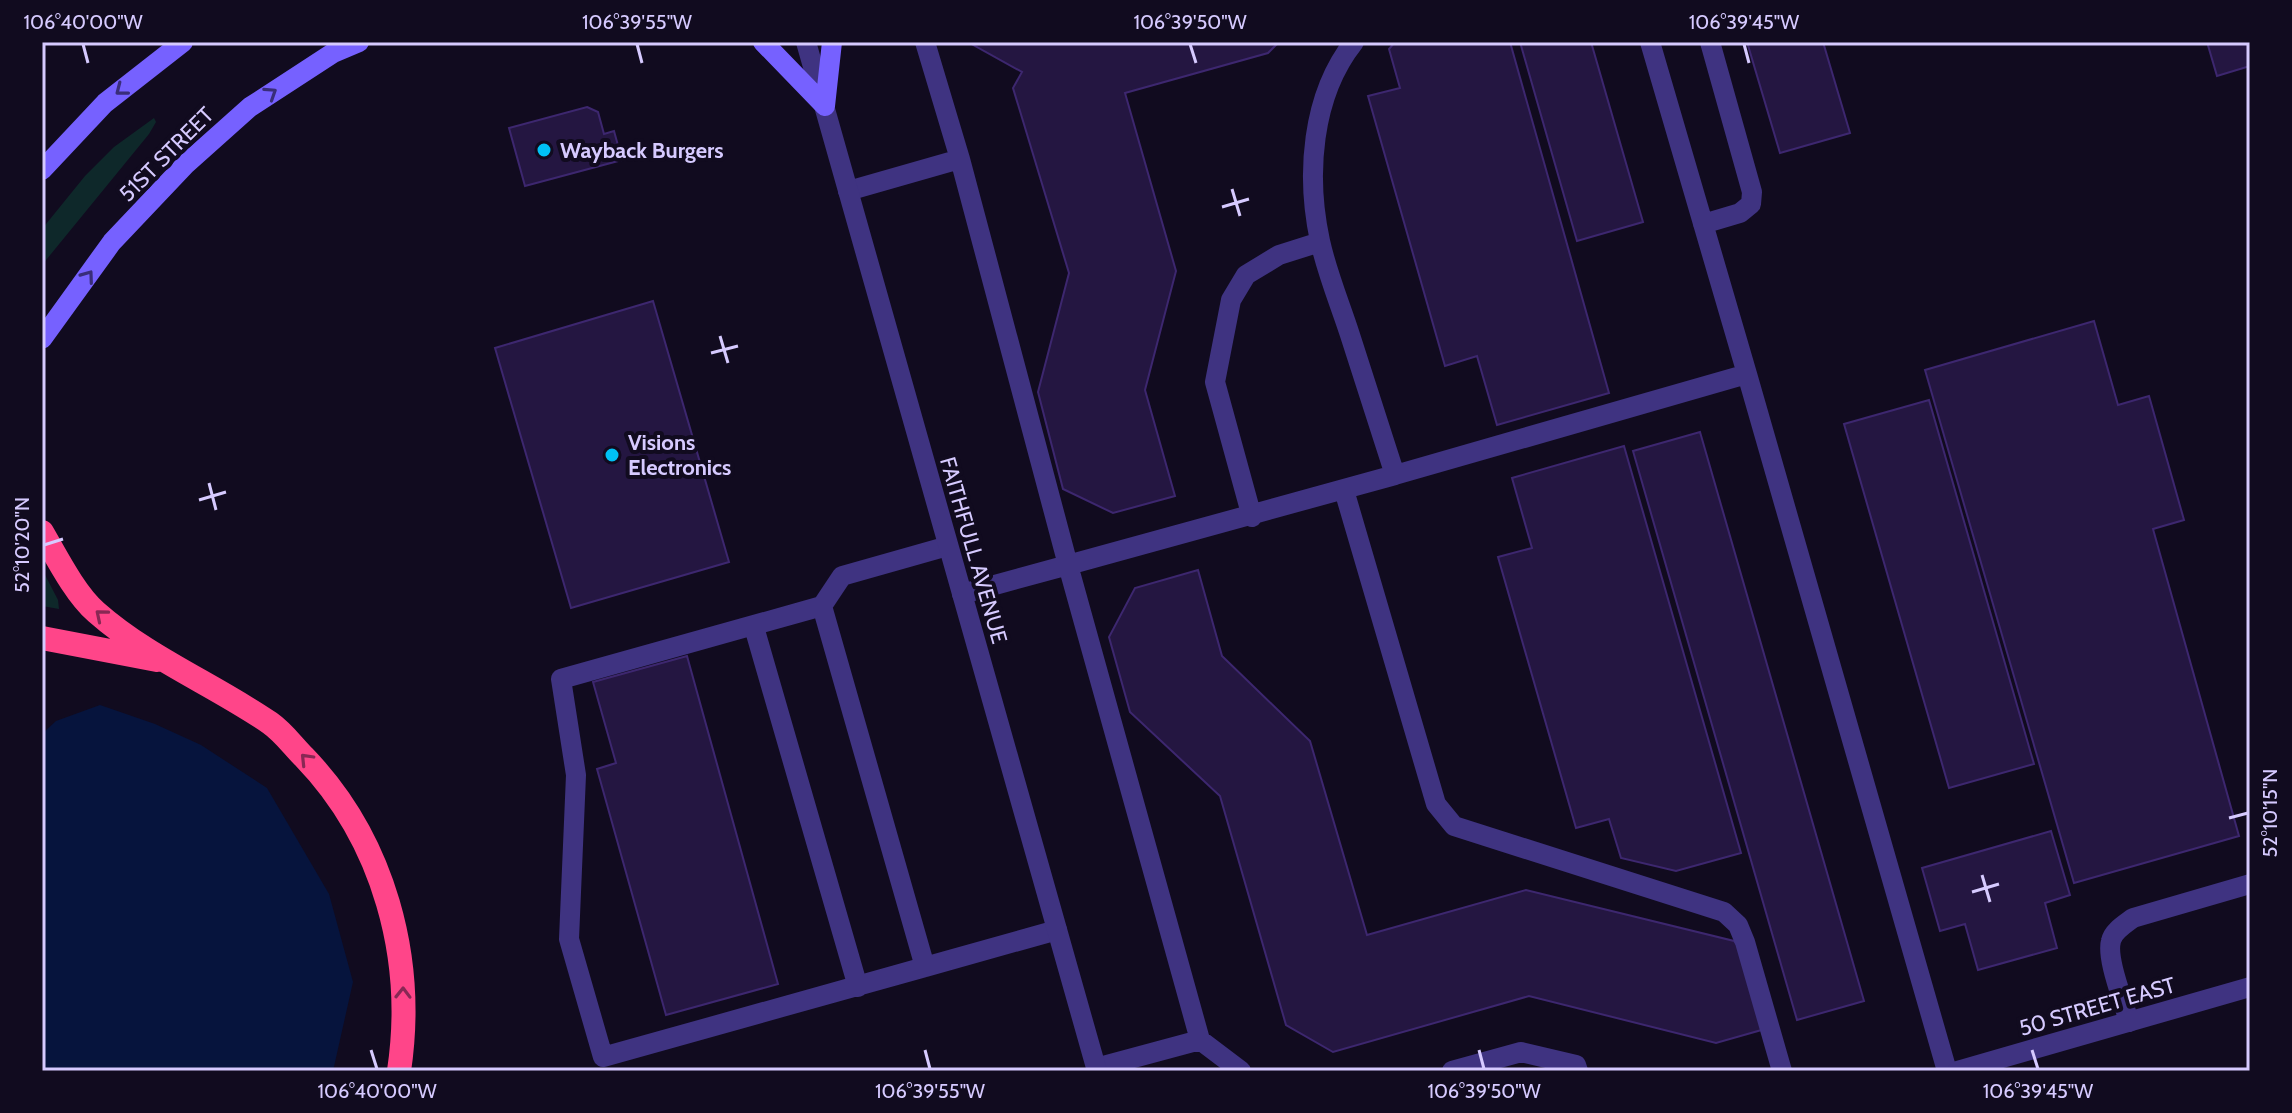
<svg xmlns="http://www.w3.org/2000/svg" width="2292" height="1113" font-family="Cabin,sans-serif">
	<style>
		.green { fill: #0e282a }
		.water { fill: #06143d }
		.building { fill: #241641; stroke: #3d276f; stroke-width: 2 }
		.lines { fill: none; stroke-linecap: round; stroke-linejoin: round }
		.service { stroke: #3f3381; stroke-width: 20 }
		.minor { stroke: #3f3381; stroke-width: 20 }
		.tertiary { stroke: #3f3381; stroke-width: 20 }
		.secondary { stroke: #7661ff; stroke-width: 20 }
		.motorway { stroke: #ff4589; stroke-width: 24 }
		.oneway { stroke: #392d79 }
		.oneway2 { stroke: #882854 }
		.ticks { fill: none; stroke: #d6caff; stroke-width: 3 }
		.poi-dot { fill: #00c1f5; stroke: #110b1f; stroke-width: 3 }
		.labels { text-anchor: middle; stroke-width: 8; stroke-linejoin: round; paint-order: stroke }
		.poi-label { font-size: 22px; font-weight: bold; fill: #d6caff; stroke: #110b1f; text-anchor: start }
		.street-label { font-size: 22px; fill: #d6caff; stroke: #110b1f }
		.neatline { fill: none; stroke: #d6caff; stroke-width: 3 }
		.ticks-label { font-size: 20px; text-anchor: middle; fill: #d6caff }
	</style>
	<rect width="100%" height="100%" fill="#110b1f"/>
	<!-- green -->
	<path class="green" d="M154 118 156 122 149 134 42 265V229L85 176 114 147Z
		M42 569 58 600 59 609 42 606Z"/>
	<!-- water -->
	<path class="water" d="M100 705 155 724 201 745 267 788 329 894 353 982 333 1071H42V734L56 721Z"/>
	<!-- building -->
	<path class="building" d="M968 42H1279L1268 53 1125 93 1176 271 1145 390 1175 496 1113 513 1063 489 1038 392 1069 273 1013 88 1022 72Z
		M1395 42H1510L1609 393 1497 425 1477 356 1445 366 1368 96 1400 88 1389 49Z
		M1520 42H1591L1643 222 1577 241Z
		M1747 42H1823L1850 133 1780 153Z
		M2207 42H2250V66L2217 76Z
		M587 107 598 112 604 134 614 131 622 160 525 186 509 128Z
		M653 301 729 562 571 608 495 348Z
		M2094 321 2118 405 2149 396 2184 520 2153 529 2239 836 2074 883 1925 370Z
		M1929 400 2034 764 1949 788 1844 424Z
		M1700 432 1864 1001 1797 1020 1633 451Z
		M1624 446 1741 853 1676 871 1621 858 1609 819 1576 828 1498 557 1532 548 1512 478Z
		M1198 570 1222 656 1310 741 1367 935 1526 890 1734 941 1743 953 1765 1029 1716 1043 1529 996 1333 1052 1286 1025 1220 796 1130 712 1109 637 1135 588Z
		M687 656 778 984 666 1015 597 769 616 763 593 682Z
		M2051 831 2070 895 2045 903 2057 948 1978 970 1965 924 1940 931 1922 868Z"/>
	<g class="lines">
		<!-- service -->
		<path class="service" d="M960 159 1068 565 962 594
			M848 191 960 159 925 42
			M1703 224 1740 213 1751 204 1752 192 1710 42
			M1747 374 1947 1071
			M1395 475 1747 374 1650 42
			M1344 490 1436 804 1454 826 1724 912 1738 925 1745 942 1782 1071
			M1252 517 1215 382 1231 300 1246 275 1279 255 1320 242
			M948 546 842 576 822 606 925 967 1057 930
			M822 606 561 679 576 775 569 939 603 1057 925 967
			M754 627 858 987
			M2129 1022C2124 1002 2106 959 2111 941 2113 931 2125 924 2133 918L2250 884
			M1200 1040 1241 1071
			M1096 1068 1200 1040 1068 565 1395 475C1380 428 1365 382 1350 335 1340 304 1327 273 1320 241 1306 176 1311 96 1354 42
			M1452 1071 1521 1052 1576 1065 1578 1071"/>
		<!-- minor -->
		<path class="minor" d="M1957 1071 2250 987"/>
		<!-- tertiary -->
		<path class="tertiary" d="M806 42 1097 1071"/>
		<!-- secondary -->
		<path class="secondary" d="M763 42 825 106
			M825 106 832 42
			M42 170 105 103 183 42
			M42 339 112 242 185 165 250 107 333 53 359 42"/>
		<!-- motorway -->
		<path class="motorway" d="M42 532C56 556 75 594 96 612 148 658 213 684 270 723 283 732 293 746 304 757 384 840 416 958 399 1071
			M42 638 157 660"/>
	</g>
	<!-- one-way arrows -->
	<defs><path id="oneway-chevron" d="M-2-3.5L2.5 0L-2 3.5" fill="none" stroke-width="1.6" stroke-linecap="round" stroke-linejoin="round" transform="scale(2)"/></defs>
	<g class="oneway">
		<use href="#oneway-chevron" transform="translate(121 90) rotate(142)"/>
		<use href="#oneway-chevron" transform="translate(271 93) rotate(-33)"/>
		<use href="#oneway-chevron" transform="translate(88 276) rotate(-54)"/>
	</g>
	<g class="oneway2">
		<use href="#oneway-chevron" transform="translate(101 615) rotate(-140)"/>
		<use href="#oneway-chevron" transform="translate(306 759) rotate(-134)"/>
		<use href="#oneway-chevron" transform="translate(403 993) rotate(-89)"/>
	</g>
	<!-- ticks -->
	<path class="ticks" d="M83 44 88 63M637 44 642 63M1190 44 1196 63M1744 44 1749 63M1232 189 1240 216M1222 207 1249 199M720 336 728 363M711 353 738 346M209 483 216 510M199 500 226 492M44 545 63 539M2229 818 2248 813M1982 875 1990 902M1972 892 1999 884M371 1050 377 1069M925 1050 930 1069M1479 1050 1484 1069M2032 1050 2038 1069"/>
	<!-- markers -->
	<g class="poi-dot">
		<circle cx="544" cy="150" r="8"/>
		<circle cx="612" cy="455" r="8"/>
	</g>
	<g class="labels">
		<!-- poi labels -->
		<g class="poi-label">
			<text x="560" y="158">Wayback Burgers</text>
			<text x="628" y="450">Visions<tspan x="628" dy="25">Electronics</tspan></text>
		</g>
		<!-- street labels -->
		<g class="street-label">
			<text transform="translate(166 154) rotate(-45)" y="8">51ST STREET</text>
			<text transform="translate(974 550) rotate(74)" y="8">FAITHFULL AVENUE</text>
			<text transform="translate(2097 1006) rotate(-16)" y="8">50 STREET EAST</text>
		</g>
	</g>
	<!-- border -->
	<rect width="2292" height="1113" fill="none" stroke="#110b1f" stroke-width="88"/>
	<rect x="44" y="44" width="2204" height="1025" class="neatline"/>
	<g class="ticks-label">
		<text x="83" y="29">106°40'00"W</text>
		<text x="637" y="29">106°39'55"W</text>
		<text x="1190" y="29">106°39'50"W</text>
		<text x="1744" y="29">106°39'45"W</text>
		<text transform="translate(22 545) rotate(-90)" y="7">52°10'20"N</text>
		<text transform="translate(2270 813) rotate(-90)" y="7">52°10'15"N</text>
		<text x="377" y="1098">106°40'00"W</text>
		<text x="930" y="1098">106°39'55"W</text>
		<text x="1484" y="1098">106°39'50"W</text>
		<text x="2038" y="1098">106°39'45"W</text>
	</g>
</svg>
